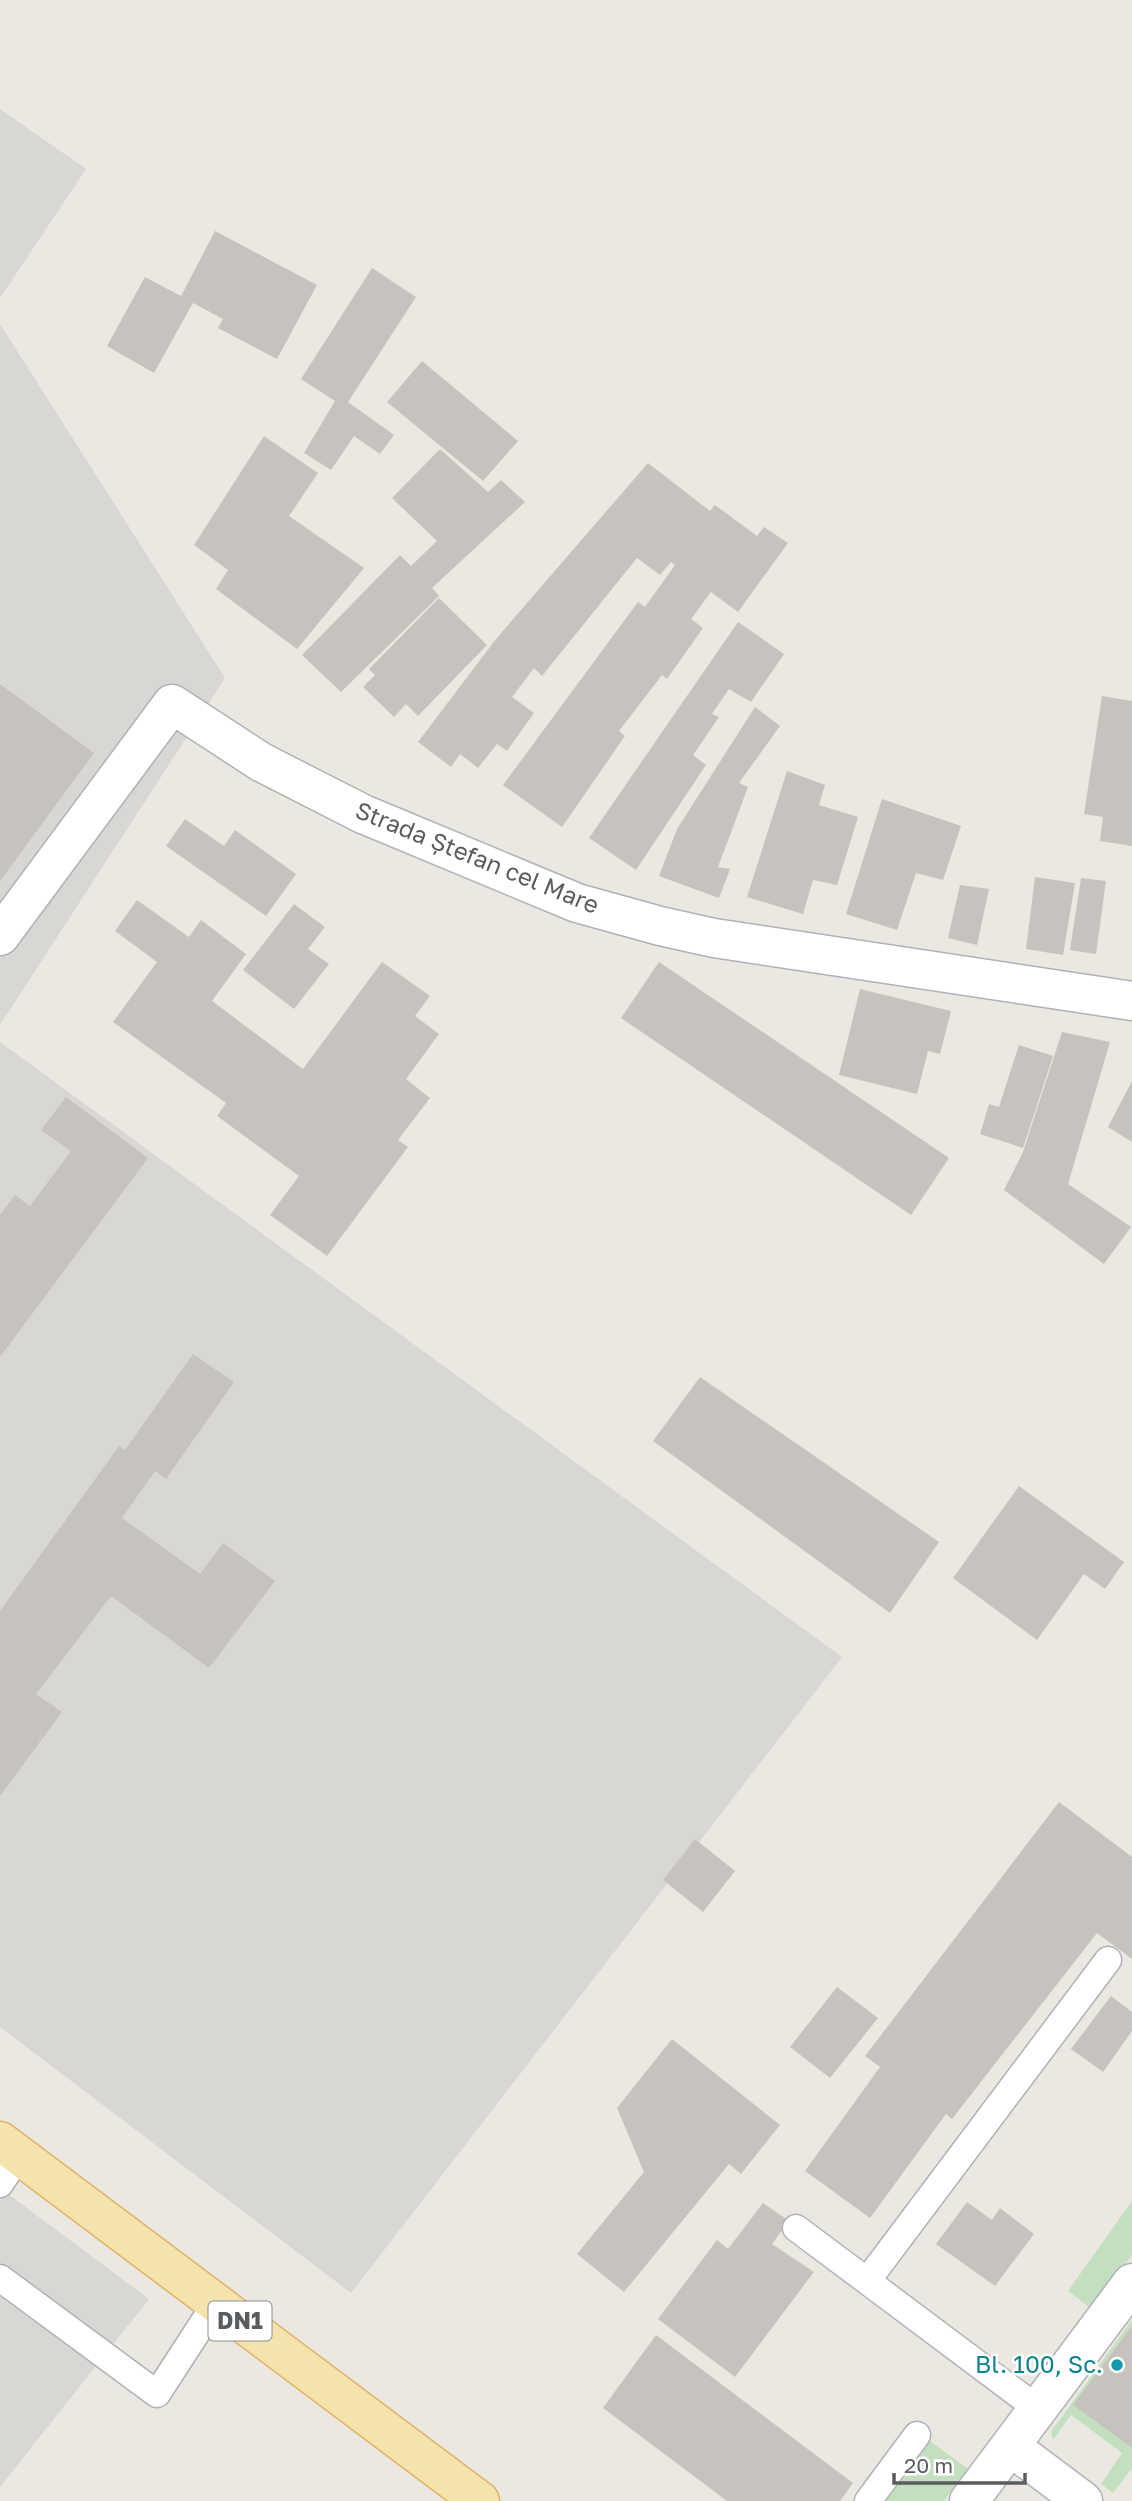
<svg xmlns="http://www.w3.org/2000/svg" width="1132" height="2501" font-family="'Golos Text',sans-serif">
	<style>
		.industrial { fill: #d9d7d3 }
		.green { fill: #c3dfc0 }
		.building { fill: #c6c3be }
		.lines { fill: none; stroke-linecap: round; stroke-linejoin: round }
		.lane-casing { stroke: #afb2b5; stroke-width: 29 }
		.street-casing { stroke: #afb2b5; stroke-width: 41 }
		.primary-casing { stroke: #dfb366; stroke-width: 41 }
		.lane { stroke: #fff; stroke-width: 26 }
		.street { stroke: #fff; stroke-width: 38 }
		.primary { stroke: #f4e3ac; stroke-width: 38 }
		.culture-dot { fill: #0f9aa8; stroke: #fff; stroke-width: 2.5 }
		.labels { text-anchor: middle; stroke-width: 5; stroke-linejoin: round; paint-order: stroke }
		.shield { fill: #fff; stroke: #8c8e90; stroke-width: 2 }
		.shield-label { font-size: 23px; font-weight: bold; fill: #5a5d60 }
		.street-label { font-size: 24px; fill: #5a5d60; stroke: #fff }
		.culture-label { font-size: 24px; fill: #0d838f; stroke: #fff; text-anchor: end }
	</style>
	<rect width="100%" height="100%" fill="#eae8e1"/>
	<!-- industrial -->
	<path class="industrial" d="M0 109 86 169 0 298Z
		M0 324 225 678 0 1025Z
		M0 1042 842 1657 351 2293 0 2027Z
		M0 2188 149 2299 0 2487Z"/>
	<!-- green -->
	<path class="green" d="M1132 2201V2255L1092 2309 1068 2291Z
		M1132 2320V2326L1074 2405 1132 2448V2468L1113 2493 1101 2484 1122 2453 1071 2415 1053 2440 1051 2432Z
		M930 2441 968 2469 944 2501H886Z"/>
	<!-- building -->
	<path class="building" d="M215 231 317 285 277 359 218 328 223 319 193 303 154 373 107 346 145 277 181 296Z
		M372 268 416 297 348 402 394 435 380 454 354 436 331 470 304 453 335 401 301 379Z
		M422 361 518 441 483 481 387 402Z
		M264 436 318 473 289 516 364 568 297 649 216 589 228 570 194 545Z
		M440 449 488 492 501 480 525 502 432 588 439 596 341 692 302 655 400 555 411 566 437 541 392 498Z
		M648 463 710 511 715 505 757 536 764 527 788 543 738 612 711 592 691 619 703 628 667 679 662 675 619 731 625 736 562 827 503 785 638 602 645 607 675 565 671 562 660 575 637 558 542 676 534 668 512 697 534 713 507 751 497 744 478 768 460 754 451 767 418 742 496 639Z
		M439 598 487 645 418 716 406 704 394 717 363 687 375 675 369 669Z
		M738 622 784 654 751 702 729 689 712 714 719 717 693 755 706 765 636 870 589 838Z
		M0 684 94 753 0 881Z
		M1102 696 1132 701V846L1100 841 1103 817 1084 814Z
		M755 707 780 726 739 783 748 787 718 867 730 869 719 898 659 876 677 829Z
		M787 771 825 785 819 805 858 817 837 885 813 880 803 914 747 897Z
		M882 799 961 826 943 880 916 873 897 930 846 914Z
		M185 819 224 846 235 830 296 874 266 916 166 846Z
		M1035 877 1075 883 1063 955 1026 949Z
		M1081 878 1106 881 1096 954 1070 950Z
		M960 885 989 889 977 945 948 938Z
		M137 900 189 937 201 920 246 954 212 1001 303 1069 382 962 430 996 415 1016 439 1034 406 1079 430 1098 398 1140 408 1147 327 1256 270 1215 299 1176 217 1116 226 1103 113 1022 157 962 115 931Z
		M294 904 325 927 308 949 329 964 294 1009 243 970Z
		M659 962 949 1158 911 1215 621 1018Z
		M860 989 951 1011 940 1054 928 1051 917 1094 839 1075Z
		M1062 1032 1110 1042 1068 1184 1131 1227 1104 1264 1004 1190 1023 1152Z
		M1019 1045 1053 1056 1023 1148 980 1134 989 1104 999 1107Z
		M1132 1081V1142L1108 1127Z
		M66 1097 148 1158 0 1357V1215L15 1195 30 1206 71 1151 41 1130Z
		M193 1354 234 1382 166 1479 155 1471 122 1518 200 1574 223 1543 275 1581 209 1668 111 1596 36 1694 62 1712 0 1796V1611L119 1446 125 1450Z
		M700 1377 939 1542 890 1613 653 1441Z
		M1019 1486 1124 1562 1105 1589 1084 1574 1037 1640 953 1578Z
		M1059 1802 1132 1857V1959L1097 1933 952 2119 946 2114 870 2218 805 2171 880 2067 865 2056Z
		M695 1839 735 1871 703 1912 663 1880Z
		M837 1987 878 2018 830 2078 790 2047Z
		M1111 1996 1132 2012V2031L1103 2072 1071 2049Z
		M672 2039 780 2125 741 2174 729 2164 624 2292 577 2254 644 2172 617 2108Z
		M967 2202 992 2220 1000 2208 1034 2234 995 2286 936 2244Z
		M763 2203 789 2221 772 2244 814 2272 735 2377 658 2319 717 2240 728 2249Z
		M1132 2326V2448L1073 2405Z
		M656 2335 853 2483 840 2501H727L603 2408Z"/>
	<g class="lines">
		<defs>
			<path id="lane" d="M0 2184 19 2155
				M796 2228 867 2281
				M0 2278 157 2394 216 2303
				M1038 2409 867 2281 1108 1960
				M868 2501 917 2435"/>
			<path id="street" d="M0 936 172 704 261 762 363 814 577 903 660 926 714 938 1132 1001
				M1011 2447 1083 2501
				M969 2501 1132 2283"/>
			<path id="primary" d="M0 2141 480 2501"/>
		</defs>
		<!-- lane casing -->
		<use href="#lane" class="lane-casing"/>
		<!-- street casing -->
		<use href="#street" class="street-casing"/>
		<!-- primary casing -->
		<use href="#primary" class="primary-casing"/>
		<!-- lane -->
		<use href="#lane" class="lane"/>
		<!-- street -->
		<use href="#street" class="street"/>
		<!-- primary -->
		<use href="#primary" class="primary"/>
	</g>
	<!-- markers -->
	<circle class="culture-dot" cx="1117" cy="2365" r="7"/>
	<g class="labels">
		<!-- shield labels -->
		<rect class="shield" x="208.5" y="2301.5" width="63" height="39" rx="5"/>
		<g class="shield-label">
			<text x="240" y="2329">DN1</text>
		</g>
		<!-- street labels -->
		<g class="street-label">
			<text transform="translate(477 858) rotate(22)" y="8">Strada Ștefan cel Mare</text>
		</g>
		<!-- culture labels -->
		<g class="culture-label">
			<text x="1103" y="2373">Bl. 100, Sc.</text>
		</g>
	</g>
	<!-- scale -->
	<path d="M894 2473v10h131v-10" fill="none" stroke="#5a5d60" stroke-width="3.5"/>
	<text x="904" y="2473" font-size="21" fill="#5a5d60" stroke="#ffffff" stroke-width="5" paint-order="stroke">20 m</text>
</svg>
